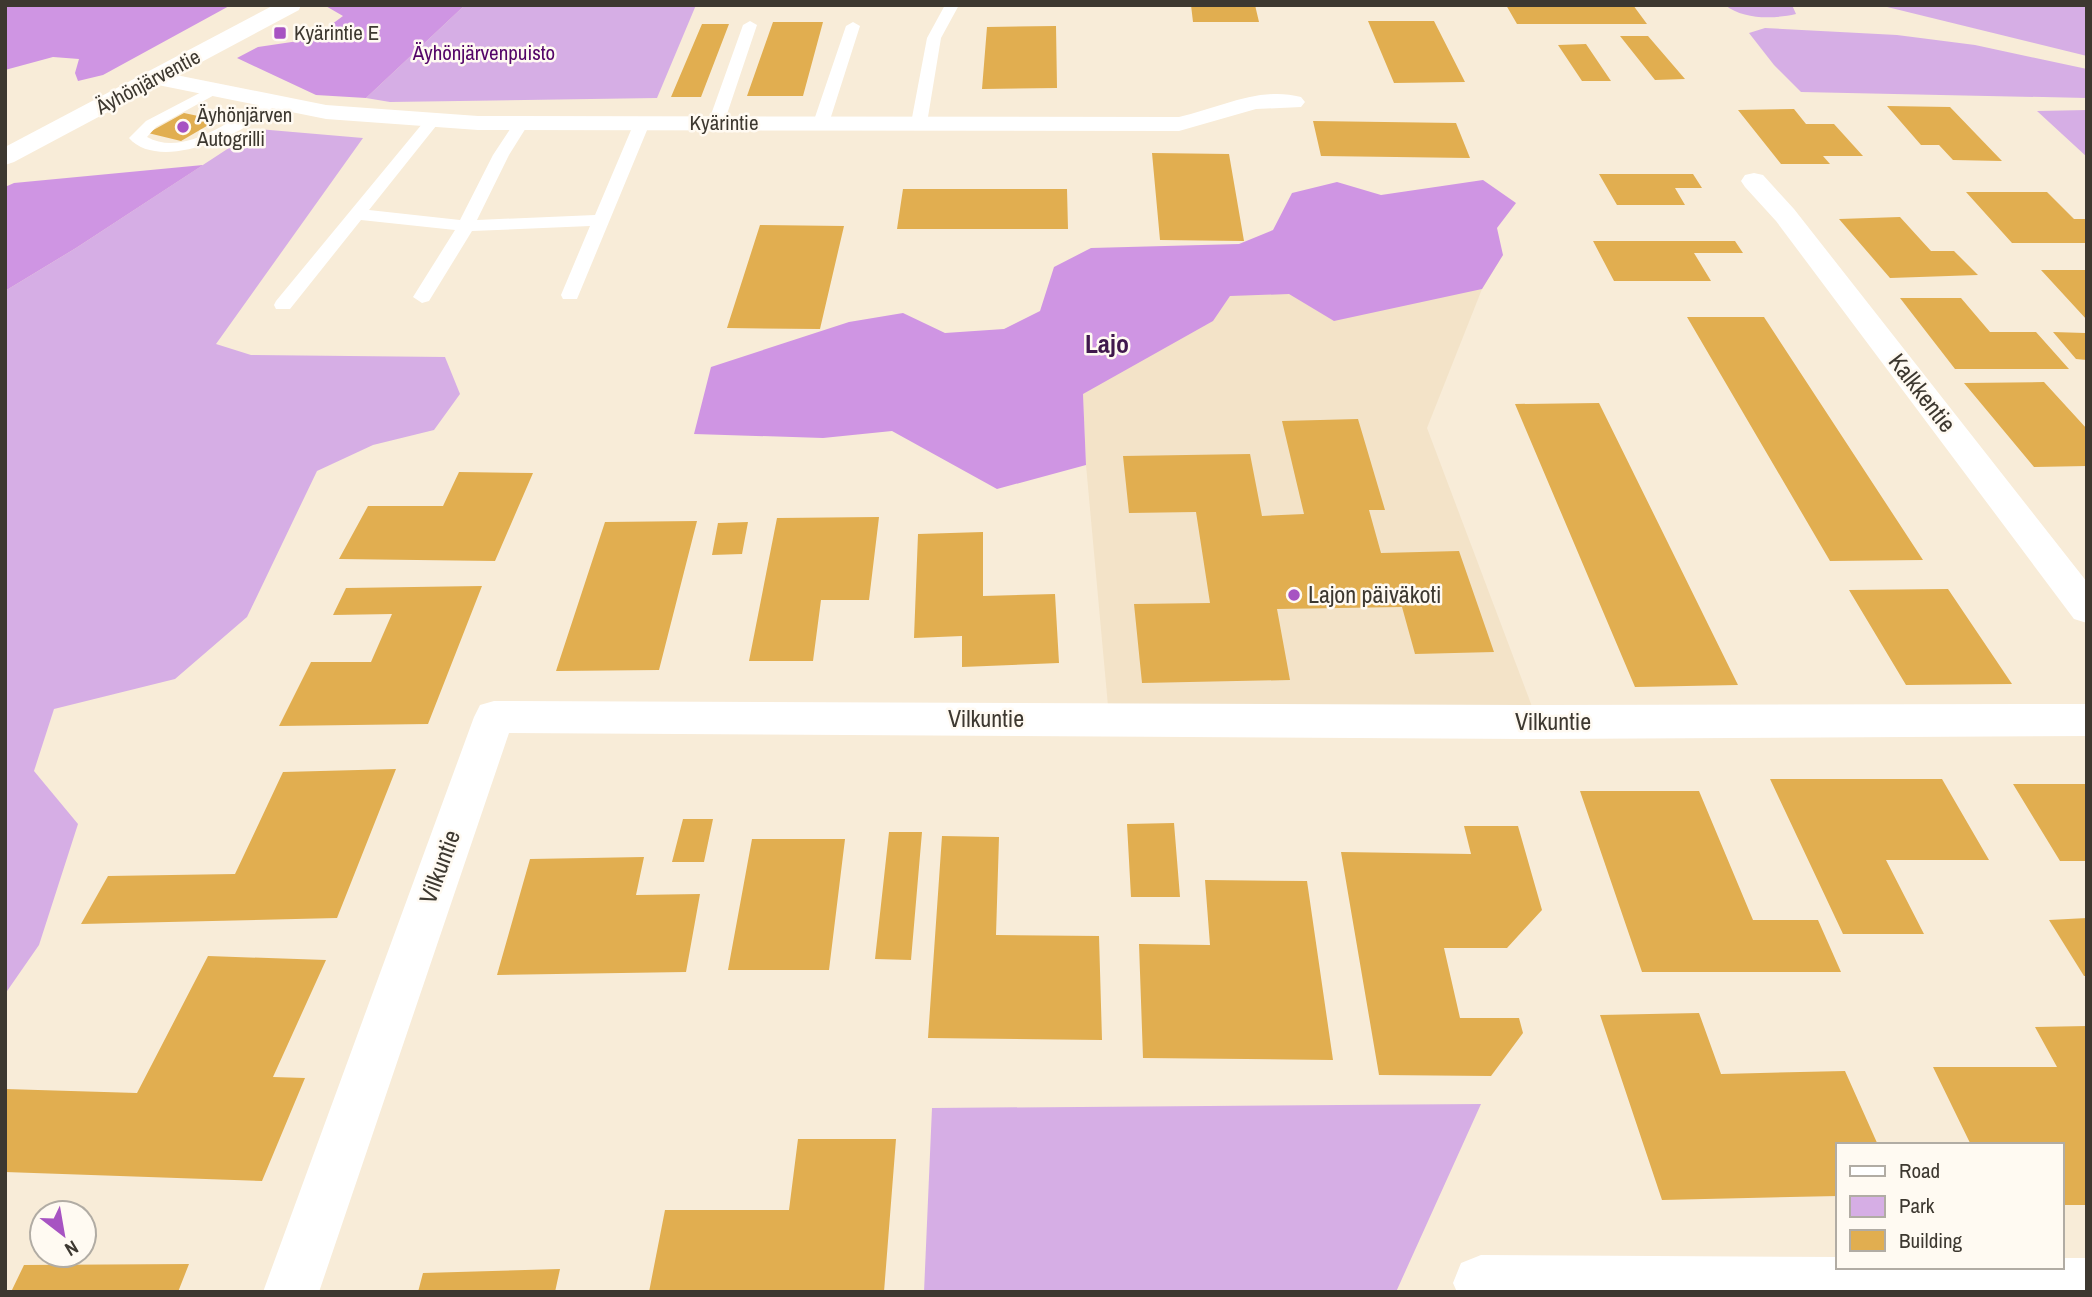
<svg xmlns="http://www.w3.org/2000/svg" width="2092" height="1297" font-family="'Archivo Narrow',sans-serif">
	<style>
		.built { fill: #f3e3c8 }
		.green { fill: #d6aee5 }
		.forest { fill: #cf95e3 }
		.building { fill: #e1ae50 }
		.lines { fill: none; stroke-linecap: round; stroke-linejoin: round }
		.service { fill: #fff; fill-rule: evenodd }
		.minor { fill: #fff; fill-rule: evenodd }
		.secondary { fill: #fff; fill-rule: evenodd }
		.poi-dot { fill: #a753c2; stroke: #fffaf2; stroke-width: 2.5 }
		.labels { text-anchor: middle; stroke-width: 5; stroke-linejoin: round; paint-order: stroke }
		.far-poi-label { font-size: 21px; fill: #3d3830; stroke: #fffaf2; text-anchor: start }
		.far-park-label { font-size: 21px; fill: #540568; stroke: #fffaf2 }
		.far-street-label { font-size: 21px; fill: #3d3830; stroke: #fffaf2 }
		.street-label { font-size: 24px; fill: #3d3830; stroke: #fffaf2 }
		.poi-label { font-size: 24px; fill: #3d3830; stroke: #fffaf2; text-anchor: start }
		.far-district-label { font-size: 26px; font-weight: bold; fill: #40184d; stroke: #fffaf2 }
	</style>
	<rect width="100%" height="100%" fill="#f8ecd8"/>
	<!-- built -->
	<path class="built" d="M1503 255 1482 289 1427 428 1539 725 1110 728 1086 465 1083 394 1084 281Z"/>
	<!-- green -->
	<path class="green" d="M465 5H696L657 98 390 102 366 98Z
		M1725 5H1792L1796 14C1774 19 1744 20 1725 5Z
		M1879 5H2087V56Z
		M1765 28 1897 35 1975 45 2087 69V98L1801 92 1774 65 1749 33Z
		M2087 110V157L2037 111Z
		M258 129 363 138 216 344 251 355 445 357 460 394 434 430 373 445 317 471 247 617 175 679 54 709 34 771 78 824 39 945 5 994V291L76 248Z
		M1481 1104 1396 1292H924L932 1108Z"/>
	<!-- forest -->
	<path class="forest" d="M5 5H231L103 75 78 81 75 73 79 59 53 57 5 70Z
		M324 5H465L366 98 316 95 237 58 258 47 312 39 343 16Z
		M203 165 76 248 5 291V187L14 183Z
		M1483 180 1516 203 1497 228 1503 255 1482 289 1334 321 1289 294 1230 296 1213 321 1083 394 1086 465 997 489 892 431 823 438 694 434 711 367 849 322 903 313 945 333 1004 329 1040 311 1054 267 1091 248 1239 244 1273 230 1292 193 1337 182 1381 195Z"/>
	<!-- building -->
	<path class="building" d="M1191 5H1255L1259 22H1193Z
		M1506 5H1633L1647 24H1517Z
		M1368 21H1434L1465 82 1394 83Z
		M773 22H823L803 96H747Z
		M702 24H729L701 97H671Z
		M1056 26 1057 88 982 89 987 27Z
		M1620 36H1648L1685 79 1655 80Z
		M1586 44 1611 81H1582L1558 45Z
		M1887 106 1950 107 2002 161 1953 160 1939 145H1921Z
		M1794 109 1806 124H1834L1863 156H1823L1830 164H1781L1738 110Z
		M184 113 217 120 181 141 148 133Z
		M1313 121 1456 123 1470 158 1321 156Z
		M1152 153 1229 154 1244 241 1160 240Z
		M1599 174H1693L1702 188H1675L1685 205H1617Z
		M903 189H1067L1068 229H897Z
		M1966 192H2047L2074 219H2087V243H2012Z
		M1900 217 1931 251H1954L1978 275 1890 278 1839 219Z
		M760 225 844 226 820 329 727 328Z
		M1593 241H1735L1743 253H1694L1711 281H1614Z
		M2041 270H2087V320Z
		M1900 298H1961L1990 332H2036L2069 369H1955Z
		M1687 317H1764L1923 560 1830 561Z
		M2053 332 2085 333 2087 360 2076 359Z
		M2044 382 2087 429V466L2034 467 1964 383Z
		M1599 403 1738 685 1635 687 1515 404Z
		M1358 419 1385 510H1369L1381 553 1459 551 1494 652 1415 654 1402 607 1277 609 1290 680 1142 683 1134 604 1210 603 1196 512 1129 513 1123 456 1250 454 1262 516 1304 514 1282 421Z
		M459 472 533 473 495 561 339 559 368 506H443Z
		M879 517 869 600H821L813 661H749L777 518Z
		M697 521 659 670 556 671 605 522Z
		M748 522 742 554 712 555 718 523Z
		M983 532V596L1055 594 1059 663 962 667V636L914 638 918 534Z
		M482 586 428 724 279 726 311 662H371L392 614 333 615 346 588Z
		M1948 589 2012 684 1906 685 1849 590Z
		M396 769 337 918 81 924 108 876 235 874 283 772Z
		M1770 779H1942L1989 860H1886L1924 934H1843Z
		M2013 784H2087V861H2060Z
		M1580 791H1699L1753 920H1818L1841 972H1642Z
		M683 819H713L704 862H672Z
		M1174 823 1180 897H1131L1127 824Z
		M1464 826H1518L1542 910 1507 948H1444L1460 1018H1519L1523 1033 1491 1076 1379 1075 1341 852 1471 854Z
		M889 832H922L911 960 875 959Z
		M942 836 999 837 996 935 1099 936 1102 1040 928 1038Z
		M752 839H845L829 970H728Z
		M644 857 636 895 700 894 686 972 497 975 530 859Z
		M1205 880 1307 881 1333 1060 1143 1058 1139 944 1210 945Z
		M2087 918V976H2084L2049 920Z
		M208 956 326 960 273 1077 305 1078 262 1181 5 1172V1089L137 1093Z
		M1699 1013 1721 1074 1845 1071 1878 1145H1838V1196L1662 1200 1600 1015Z
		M2087 1026V1205H2062V1145H1971L1933 1067H2057L2035 1027Z
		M798 1139H896L884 1292H649L665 1210H789Z
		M189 1264 178 1292H11L24 1265Z
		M560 1269 555 1292H418L423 1273Z"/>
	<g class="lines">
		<!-- service -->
		<path class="service" d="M945 5H959L941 38 927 123 919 128 911 123 927 38Z
			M750 21 757 25 724 123 721 126H711L708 123 743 25Z
			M853 22 860 26 829 123 826 126H816L813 123 846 26Z
			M213 86 220 90 218 93 156 127 147 137C184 158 233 119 264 100L269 98 277 103C252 132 160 174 129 138L146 121Z
			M432 116 440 121 369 210 460 220 493 155 516 120 521 118 529 123 509 155 477 220 595 215 634 123 637 120H647L650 123 577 299H563L561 295 590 226 472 231 429 301 422 303 413 297 455 230 361 220 290 309H276L274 305 276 301 427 118Z"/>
		<!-- minor -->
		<path class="minor" d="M156 71 326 105 478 116 1179 117C1220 108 1259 86 1301 97L1305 102 1301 107 1256 109 1179 131 478 130 326 119 148 83 144 78 148 73Z
			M1754 173 1763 175 1794 209 2087 582V623L2074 619 1776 221 1745 187 1741 181 1745 175Z
			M494 701 1542 705 2087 704V736L1542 739 509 733 319 1292H263L474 717 480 705Z
			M1481 1255 1838 1257V1267H2062V1258H2087V1292H1457L1453 1283 1461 1263Z"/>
		<!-- secondary -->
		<path class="secondary" d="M274 5H301L299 10 14 162 5 165V147Z"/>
	</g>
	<!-- markers -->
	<g class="poi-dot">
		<rect x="273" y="26" width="14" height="14" rx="3.5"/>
		<circle cx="183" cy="127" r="7"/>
		<circle cx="1294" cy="595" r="7"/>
	</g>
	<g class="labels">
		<!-- far-poi labels -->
		<g class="far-poi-label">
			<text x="294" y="40">Kyärintie E</text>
			<text x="197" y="122">Äyhönjärven<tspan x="197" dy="24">Autogrilli</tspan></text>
		</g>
		<!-- far-park labels -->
		<g class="far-park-label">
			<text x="484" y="60">Äyhönjärvenpuisto</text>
		</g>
		<!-- far-street labels -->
		<g class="far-street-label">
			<text transform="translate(148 82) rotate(-28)" y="7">Äyhönjärventie</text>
			<text x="724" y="130">Kyärintie</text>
		</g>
		<!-- street labels -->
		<g class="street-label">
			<text transform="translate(1922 393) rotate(52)" y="8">Kalkkentie</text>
			<text x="986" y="727">Vilkuntie</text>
			<text x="1553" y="730">Vilkuntie</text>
			<text transform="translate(440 867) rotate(-70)" y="8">Vilkuntie</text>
		</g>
		<!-- poi labels -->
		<g class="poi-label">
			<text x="1308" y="603">Lajon päiväkoti</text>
		</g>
		<!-- far-district labels -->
		<g class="far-district-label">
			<text x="1107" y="353">Lajo</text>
		</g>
	</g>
	<!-- border -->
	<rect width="2092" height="1297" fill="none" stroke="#3d3830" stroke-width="14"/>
	<!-- legend -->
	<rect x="1836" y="1143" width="228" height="126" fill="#fffaf2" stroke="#b1aca4" stroke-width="2"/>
	<rect x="1850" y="1166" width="35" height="10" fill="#ffffff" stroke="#b1aca4" stroke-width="2"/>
	<text x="1899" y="1178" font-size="21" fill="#3d3830">Road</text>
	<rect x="1850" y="1196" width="35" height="21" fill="#d6aee5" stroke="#b1aca4" stroke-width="2"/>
	<text x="1899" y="1213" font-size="21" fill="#3d3830">Park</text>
	<rect x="1850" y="1230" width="35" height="21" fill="#e1ae50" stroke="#b1aca4" stroke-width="2"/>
	<text x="1899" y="1248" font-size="21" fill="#3d3830">Building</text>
	<!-- north arrow -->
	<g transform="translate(63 1234) rotate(149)"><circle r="33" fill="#fffaf2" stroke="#b1aca4" stroke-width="2"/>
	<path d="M0-5L12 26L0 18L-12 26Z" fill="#a753c2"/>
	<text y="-10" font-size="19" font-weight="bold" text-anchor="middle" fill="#3d3830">N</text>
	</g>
</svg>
